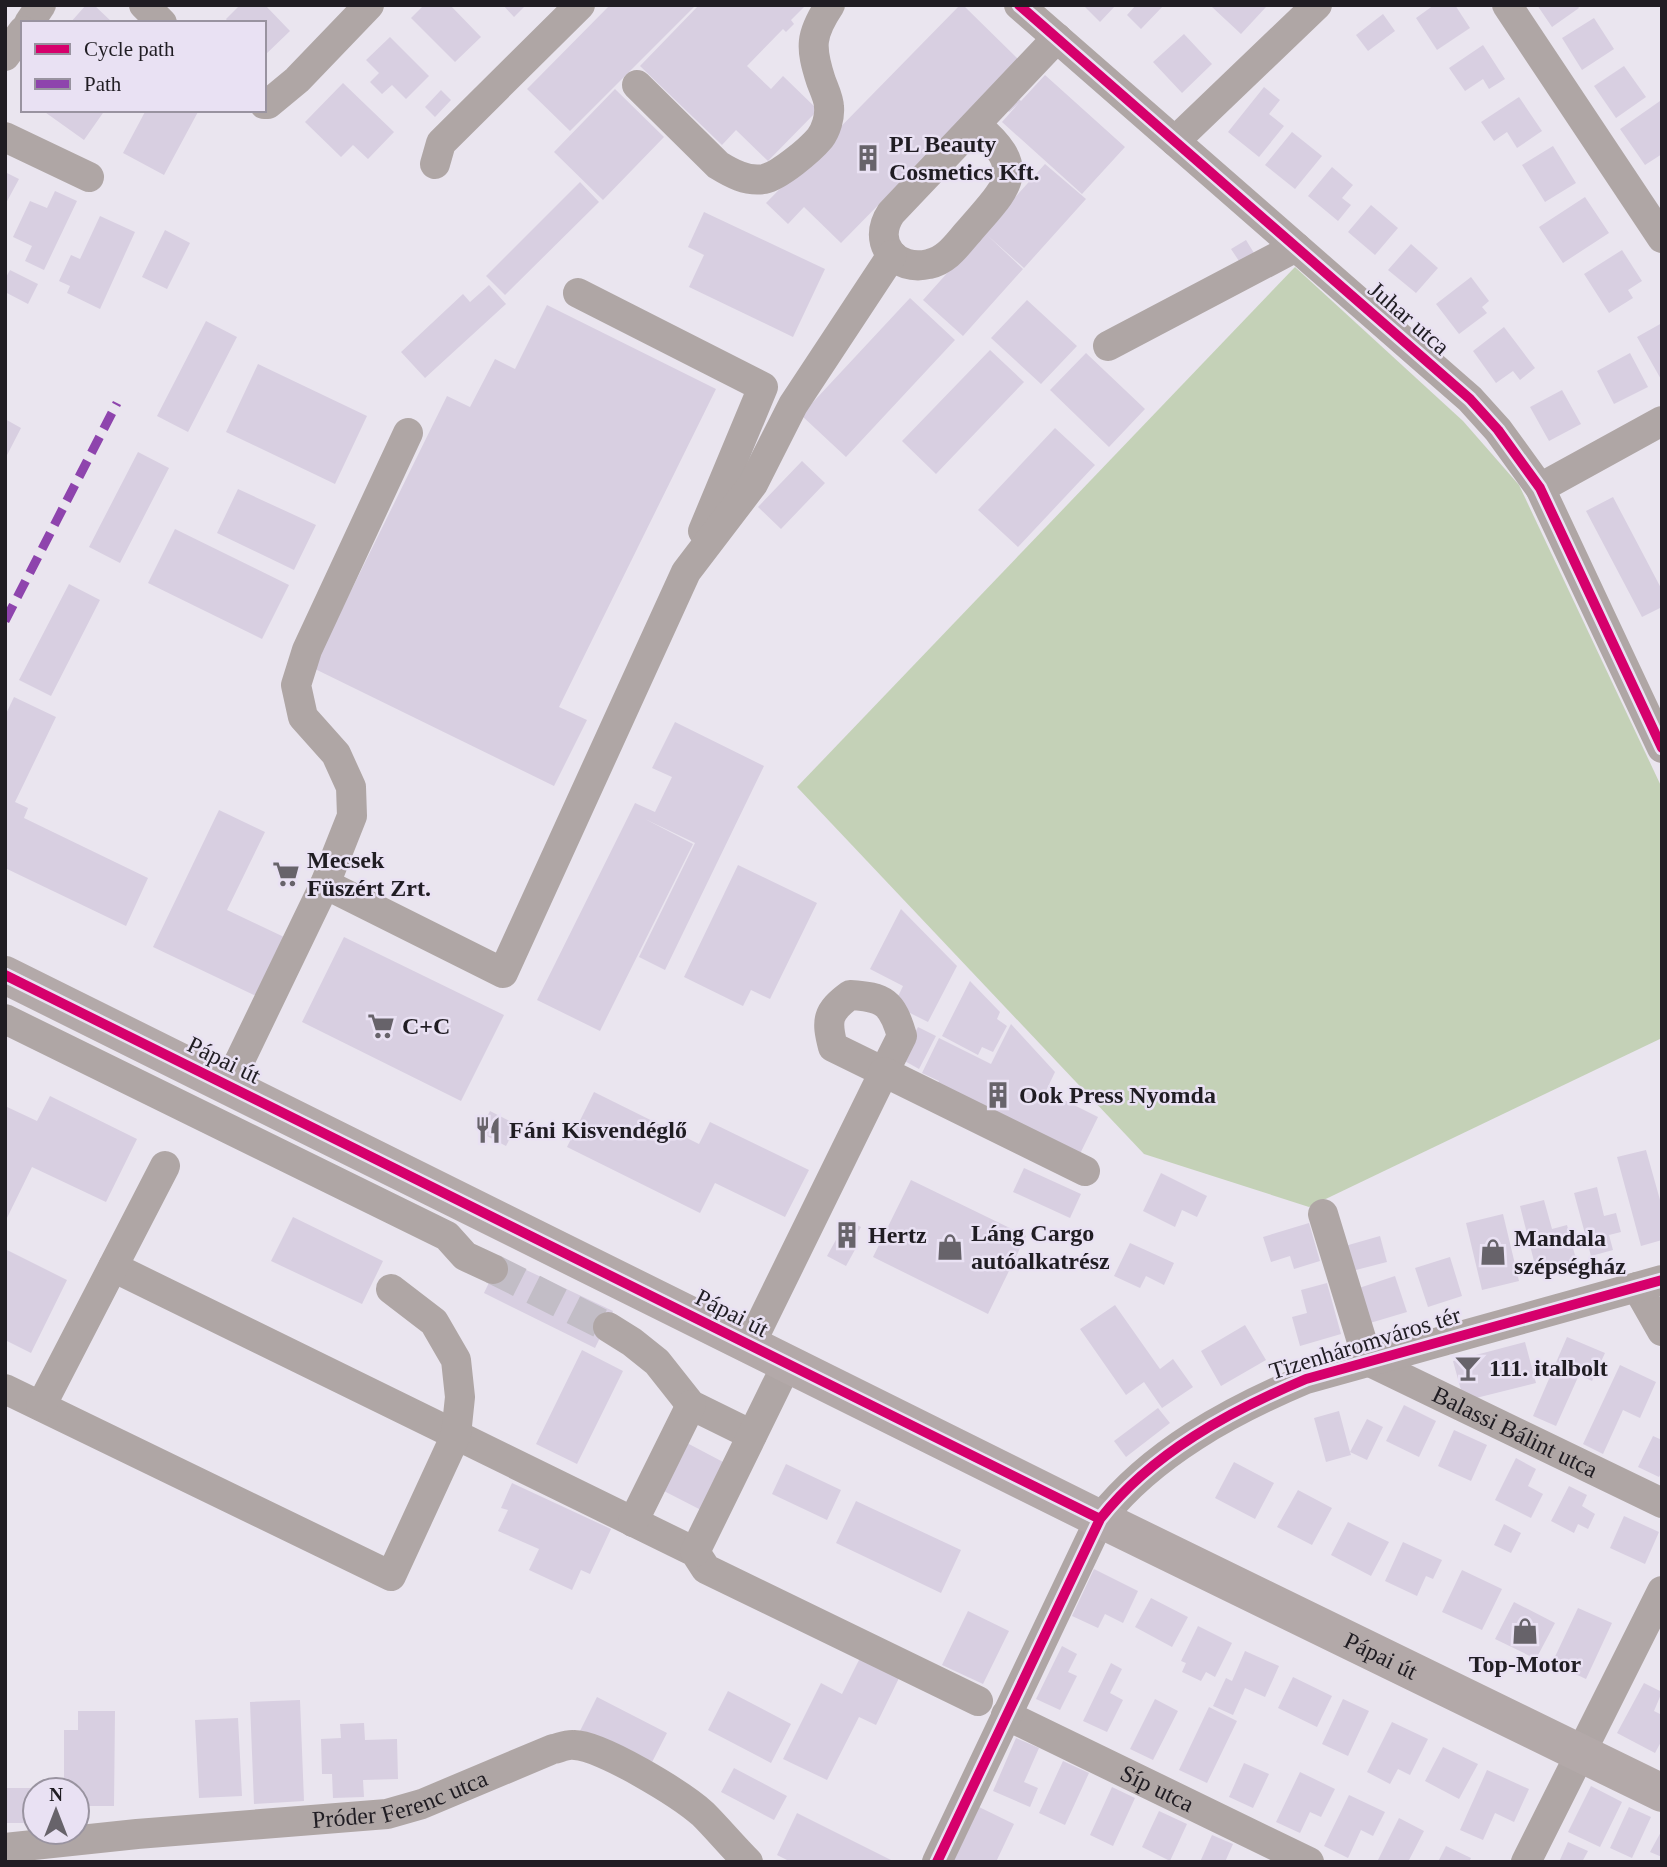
<svg xmlns="http://www.w3.org/2000/svg" width="1667" height="1867" font-family="Georgia,serif">
	<style>
		.green { fill: #c4d1b7 }
		.building { fill: #d8cfe1 }
		.lines { fill: none; stroke-linecap: round; stroke-linejoin: round }
		.minor-tunnel { stroke: #c2bdc6; stroke-width: 30; stroke-dasharray: 30 15; stroke-linecap: butt }
		.minor { stroke: #afa6a5; stroke-width: 30 }
		.major { stroke: #b3a9a9; stroke-width: 38 }
		.quiet { stroke: #8e44ad; stroke-width: 9; stroke-dasharray: 18 9; stroke-linecap: butt }
		.cycleway-casing { stroke: #e9e1f3; stroke-width: 15 }
		.cycleway { stroke: #d6006c; stroke-width: 10 }
		.labels { text-anchor: middle; stroke-width: 5; stroke-linejoin: round; paint-order: stroke }
		.poi-label { font-size: 24px; font-weight: bold; fill: #201d23; stroke: #e9e1f3; text-anchor: start }
		.street-label { font-size: 24px; fill: #201d23; stroke: #e9e1f3 }
	</style>
	<rect width="100%" height="100%" fill="#eae5ef"/>
	<!-- green -->
	<path class="green" d="M1295 267 1463 421 1519 485 1662 788V1038L1309 1207 1144 1154 797 787Z"/>
	<!-- building -->
	<path class="building" d="M86 5H94L113 23H70Z
		M240 5H265L290 31 264 56V23H229L226 19Z
		M424 5H450L481 37 455 62 411 18Z
		M503 5H526L514 17Z
		M610 5H696L570 131 527 89Z
		M699 5H806L791 20 794 24 786 32 783 29 747 66 771 89 783 76 818 110 768 161 736 130 722 145 640 66Z
		M960 5H963L1019 60 999 80 1021 101 1045 75 1125 147 1082 194 1002 122 1019 103 1009 112 989 92 841 243 804 207 788 224 766 203Z
		M1083 5H1116L1100 22Z
		M1136 5H1164L1141 29 1127 15Z
		M1214 5H1265L1266 7 1241 34 1212 7Z
		M1434 5H1455L1470 28 1437 50 1416 18Z
		M1537 5H1577L1579 8 1552 27Z
		M1383 14 1395 31 1368 51 1356 35Z
		M1594 18 1614 49 1582 70 1562 38Z
		M1184 34 1212 64 1182 93 1153 62Z
		M390 37 429 76 406 99 392 85 382 94 370 82 379 73 366 60Z
		M1483 45 1505 79 1489 89 1483 79 1465 91 1449 68Z
		M1624 66 1646 97 1616 118 1594 86Z
		M343 83 394 132 368 159 353 145 341 157 305 122Z
		M1264 87 1280 100 1269 114 1284 126 1259 157 1228 132Z
		M615 89 664 137 603 200 554 152Z
		M441 90 451 100 435 117 425 107Z
		M1519 97 1542 131 1517 148 1507 132 1494 141 1481 122Z
		M1660 101 1662 154 1645 165 1620 129Z
		M42 110H105L84 140Z
		M146 110H199L164 175 123 153Z
		M1292 132 1322 156 1295 189 1265 165Z
		M1553 146 1576 183 1545 202 1522 165Z
		M1045 164 1086 199 1024 268 987 235 1023 269 963 336 923 300Z
		M1332 167 1353 185 1342 198 1351 205 1338 221 1308 196Z
		M5 172 19 179 5 205Z
		M580 182 599 202 505 295 486 276Z
		M55 191 77 201 44 270 25 261 32 246 13 237 30 201 47 208Z
		M1585 197 1609 233 1563 263 1539 227Z
		M1371 205 1398 228 1375 255 1348 232Z
		M704 212 825 269 793 337 689 287 704 255 688 247Z
		M100 216 135 232 100 309 67 293 70 286 59 281 71 255 80 259Z
		M165 230 190 243 167 289 142 277Z
		M1246 240 1254 253 1239 261 1231 249Z
		M1411 244 1438 268 1416 293 1388 270Z
		M1622 250 1642 281 1628 290 1633 298 1609 313 1584 274Z
		M10 270 38 284 28 304 5 292V279Z
		M1471 277 1489 301 1482 307 1487 313 1459 334 1436 304Z
		M489 285 506 304 425 378 401 352 463 294 470 302Z
		M910 298 955 340 846 457 801 415Z
		M1027 300 1077 346 1041 384 991 338Z
		M547 305 716 389 559 707 587 720 554 786 313 668 447 396 470 407 495 359 515 369Z
		M206 321 237 337 188 432 157 416Z
		M1662 323V381L1637 337Z
		M1504 327 1535 368 1520 380 1513 371 1496 383 1473 351Z
		M990 350 1024 382 936 474 902 441Z
		M1086 353 1145 409 1109 447 1050 390Z
		M1630 353 1648 387 1614 404 1597 371Z
		M258 364 367 416 335 484 226 432Z
		M1562 390 1581 424 1549 441 1530 407Z
		M5 419 21 428 5 459Z
		M1055 428 1095 465 1018 547 978 510Z
		M138 452 169 468 120 563 89 547Z
		M802 461 825 483 781 529 758 507Z
		M238 489 316 525 294 570 217 533Z
		M1613 497 1662 590V607L1642 617 1586 511Z
		M175 529 289 585 262 639 148 583Z
		M69 584 100 600 51 696 19 680Z
		M14 697 56 717 15 802 28 808 24 818 148 878 126 926 5 868V716Z
		M675 722 764 766 665 970 639 957 695 843 645 819 693 844 600 1031 537 1000 635 803 655 812 672 777 652 768Z
		M219 810 265 832 227 910 284 937 256 996 153 947Z
		M738 865 817 903 770 999 751 990 743 1006 684 977Z
		M901 909 957 966 928 1022 894 1005 903 986 870 969Z
		M344 937 504 1015 461 1101 302 1022Z
		M970 981 1000 1012 997 1019 1007 1026 993 1052 982 1047 978 1055 942 1036Z
		M1011 1024 1055 1072 1046 1091 1098 1117 1077 1160 934 1090 939 1081 922 1073 939 1038 991 1064Z
		M918 1027 936 1036 919 1069 901 1059Z
		M594 1092 699 1144 710 1122 809 1170 785 1217 715 1183 700 1213 567 1147Z
		M50 1096 137 1139 106 1202 32 1167 5 1222V1106L37 1121Z
		M490 1111 517 1125 506 1146 479 1132Z
		M1646 1150 1662 1207V1240L1641 1246 1617 1157Z
		M1024 1168 1081 1194 1070 1218 1013 1192Z
		M1161 1173 1207 1196 1197 1217 1182 1210 1175 1227 1143 1211Z
		M911 1180 1026 1236 988 1314 873 1257Z
		M1597 1187 1604 1216 1616 1213 1621 1232 1609 1235 1613 1250 1591 1256 1574 1193Z
		M1544 1200 1552 1229 1567 1225 1577 1263 1537 1273 1520 1206Z
		M1503 1214 1519 1281 1482 1290 1466 1223Z
		M293 1217 383 1261 362 1304 271 1261Z
		M847 1220 861 1227 852 1243 857 1246 846 1266 827 1256Z
		M1309 1223 1320 1261 1294 1269 1290 1256 1271 1262 1263 1237Z
		M1380 1236 1387 1262 1352 1271 1345 1246Z
		M1130 1243 1174 1263 1164 1285 1146 1276 1140 1288 1114 1276Z
		M5 1249 67 1280 31 1353 5 1340Z
		M1450 1257 1462 1296 1428 1307 1415 1268Z
		M501 1258 613 1311 595 1348 484 1293Z
		M1395 1276 1407 1312 1370 1323 1359 1288Z
		M1327 1283 1341 1334 1300 1346 1292 1317 1307 1313 1301 1290Z
		M1115 1305 1160 1369 1173 1359 1193 1387 1162 1408 1144 1382 1126 1395 1080 1329Z
		M1245 1325 1266 1360 1221 1386 1201 1351Z
		M1567 1337 1605 1353 1592 1381 1579 1375 1556 1426 1533 1416Z
		M1525 1342 1536 1383 1464 1401 1453 1361Z
		M582 1350 623 1371 577 1464 536 1444Z
		M1620 1365 1656 1382 1640 1418 1623 1410 1603 1454 1583 1444Z
		M1404 1405 1436 1421 1419 1457 1386 1441Z
		M1158 1408 1170 1423 1126 1457 1114 1441Z
		M1339 1411 1350 1452 1367 1419 1383 1427 1367 1460 1350 1452 1351 1455 1326 1462 1314 1418Z
		M1454 1430 1487 1445 1471 1481 1438 1466Z
		M1653 1436 1662 1440V1471L1659 1477 1638 1467Z
		M687 1443 725 1463 701 1510 662 1490Z
		M1516 1458 1536 1469 1528 1486 1543 1494 1531 1518 1495 1500Z
		M1234 1462 1274 1483 1255 1519 1215 1498Z
		M786 1464 841 1490 827 1520 772 1494Z
		M512 1483 611 1529 590 1574 581 1570 572 1590 529 1570 539 1549 498 1531 508 1510 501 1508Z
		M1569 1486 1587 1495 1582 1506 1595 1514 1588 1529 1578 1524 1574 1533 1551 1521Z
		M1298 1490 1332 1508 1312 1545 1277 1527Z
		M856 1501 961 1550 941 1593 836 1543Z
		M1624 1516 1659 1532 1645 1564 1610 1548Z
		M1348 1522 1389 1542 1371 1576 1331 1555Z
		M1504 1524 1521 1533 1511 1553 1494 1545Z
		M1403 1542 1442 1560 1433 1579 1426 1576 1417 1596 1385 1581Z
		M1094 1569 1138 1591 1123 1623 1105 1614 1098 1628 1072 1616Z
		M1462 1570 1502 1589 1482 1630 1442 1612Z
		M1151 1598 1188 1617 1172 1647 1135 1627Z
		M1514 1602 1555 1623 1536 1659 1495 1639Z
		M1578 1608 1612 1623 1586 1679 1552 1663Z
		M968 1611 1009 1631 983 1684 942 1665Z
		M1198 1626 1232 1643 1215 1677 1206 1672 1201 1681 1182 1672 1186 1663 1181 1661Z
		M1062 1646 1077 1654 1068 1672 1077 1676 1060 1710 1036 1699Z
		M1245 1651 1279 1666 1265 1697 1245 1688 1233 1715 1213 1706 1226 1678 1232 1681Z
		M861 1656 900 1676 876 1725 859 1717 827 1780 783 1759 821 1683 842 1694Z
		M1111 1663 1122 1669 1110 1693 1123 1700 1107 1732 1083 1721Z
		M1293 1677 1332 1696 1317 1727 1278 1708Z
		M1644 1683 1662 1692 1654 1711 1662 1715V1740L1655 1753 1617 1733Z
		M728 1691 791 1724 771 1763 708 1730Z
		M597 1697 667 1733 649 1768 579 1733Z
		M1155 1699 1178 1711 1153 1760 1130 1749Z
		M1343 1699 1369 1711 1348 1756 1322 1744Z
		M300 1700 304 1801 254 1804 250 1702Z
		M1209 1707 1237 1721 1207 1783 1179 1770Z
		M78 1711H115L114 1806H78V1789H64V1730H78Z
		M238 1718 242 1796 199 1798 195 1720Z
		M1392 1722 1428 1739 1410 1775 1398 1769 1390 1784 1367 1772Z
		M364 1723 365 1740 397 1739 398 1779 363 1780 364 1797 333 1798 332 1774H322L321 1739 341 1738 340 1724Z
		M1016 1738 1039 1748 1024 1782 1038 1788 1030 1807 993 1791Z
		M1443 1747 1478 1764 1459 1799 1425 1781Z
		M1063 1761 1089 1773 1065 1825 1039 1813Z
		M1244 1763 1269 1774 1253 1808 1229 1797Z
		M734 1768 787 1796 774 1820 721 1792Z
		M1487 1770 1529 1789 1514 1822 1495 1813 1483 1840 1460 1830Z
		M1300 1772 1335 1789 1321 1817 1310 1812 1300 1833 1276 1822Z
		M1591 1786 1622 1802 1600 1847 1568 1832Z
		M1112 1787 1135 1798 1113 1846 1090 1835Z
		M6 1788H35V1823H7Z
		M1349 1795 1385 1812 1373 1836 1361 1830 1348 1858 1324 1846Z
		M979 1807 1014 1824 996 1862H953Z
		M1629 1807 1651 1817 1632 1858 1610 1848Z
		M1159 1811 1187 1824 1170 1861 1142 1847Z
		M797 1813 895 1862H791L777 1855Z
		M1399 1818 1424 1831 1408 1862H1377Z
		M1662 1830V1857L1650 1852Z
		M1212 1835 1233 1844 1225 1862H1200Z
		M1568 1842 1588 1851 1582 1862H1559Z
		M1446 1846 1471 1858 1469 1862H1438Z"/>
	<g class="lines">
		<!-- minor-tunnel -->
		<path class="minor-tunnel" d="M493 1269 608 1327"/>
		<!-- minor -->
		<g class="minor">
			<path d="M144 5 162 23"/>
			<path d="M1019 5 1470 399 1498 430 1540 488 1662 748"/>
			<path d="M1507 5 1662 238"/>
			<path d="M29 23 41 5"/>
			<path d="M5 56 23 31"/>
			<path d="M637 85 718 165C731 173 747 182 764 179 779 176 810 150 820 138 826 130 830 117 829 107 829 99 824 89 821 81 810 47 810 35 830 5"/>
			<path d="M264 104H268L297 80 369 5"/>
			<path d="M976 125C1030 170 1007 187 970 230 958 243 948 260 929 264 896 272 871 243 891 213L1057 38"/>
			<path d="M5 137 89 177"/>
			<path d="M1175 141 1317 5"/>
			<path d="M435 164 441 143 580 5"/>
			<path d="M578 293 763 387 703 531"/>
			<path d="M1108 346 1296 247"/>
			<path d="M1540 488 1662 421"/>
			<path d="M325 884 503 973 686 572 753 484 793 405 892 255"/>
			<path d="M850 995C884 997 892 1002 902 1036L884 1072 833 1047C826 1020 827 1012 850 995Z"/>
			<path d="M5 1019 447 1236 465 1256 493 1269"/>
			<path d="M228 1085 325 884 352 816 351 787 336 754 303 717 296 685 307 650 408 433"/>
			<path id="s1" d="M1323 1214 1368 1361 1662 1503"/>
			<path d="M113 1267 695 1552 706 1569 978 1701"/>
			<path d="M1637 1287 1662 1331"/>
			<path d="M608 1327 632 1342 657 1362 691 1405 752 1435"/>
			<path d="M750 1345 884 1072 1085 1171"/>
			<path d="M5 1389 391 1576 456 1435 460 1397 456 1360 434 1322 391 1289"/>
			<path d="M41 1406 165 1166"/>
			<path d="M633 1522 691 1405"/>
			<path d="M695 1552 787 1364"/>
			<path id="s2" d="M1006 1715 1309 1862"/>
			<path id="s3" d="M5 1848 137 1834 387 1814 422 1804 553 1749C559 1748 567 1744 574 1745 601 1745 682 1795 703 1814 718 1829 732 1846 748 1862"/>
			<path d="M937 1862 1100 1519C1152 1453 1230 1411 1306 1379L1662 1280"/>
			<path d="M1526 1862 1662 1591"/>
		</g>
		<!-- major -->
		<path class="major" id="s4" d="M5 975 1100 1519 1662 1793"/>
		<!-- quiet -->
		<path class="quiet" d="M5 621 117 403"/>
		<defs>
			<path id="cycleway" d="M1019 5 1470 399 1498 430 1540 488 1662 748
				M5 975 1100 1519
				M937 1862 1100 1519C1152 1453 1230 1411 1306 1379L1662 1280"/>
		</defs>
		<!-- cycleway casing -->
		<use href="#cycleway" class="cycleway-casing"/>
		<!-- cycleway -->
		<use href="#cycleway" class="cycleway"/>
	</g>
	<!-- icons -->
	<defs>
		<symbol id="building-bare" viewBox="-9 -9 18 18"><path d="M-4-6H4V6H1V3H-1V6H-4ZM-2.5-4.3h1.7v1.8h-1.7ZM.8-4.3h1.7v1.8H.8ZM-2.5-1h1.7V.8h-1.7ZM.8-1h1.7V.8H.8Z" fill="#67636a" stroke="#e9e1f3" stroke-width="2.5" paint-order="stroke"/></symbol>
		<symbol id="supermarket-bare" viewBox="-9 -9 18 18"><path d="M-6-5.5h2.5l.6 2H6L4.5 2H-2.5L-4.4-4H-6ZM-1.5 3.2a1.3 1.3 0 1 0 .1 0ZM3 3.2a1.3 1.3 0 1 0 .1 0Z" fill="#67636a" stroke="#e9e1f3" stroke-width="2.5" paint-order="stroke"/></symbol>
		<symbol id="restaurant-bare" viewBox="-9 -9 18 18"><path d="M-5-6h1v4h1v-4h1v4h1v-4h1v5L-1.5 .5V6h-2V.5L-5-1ZM5-6V6H3V1.5H1.5Q1.5-4 5-6Z" fill="#67636a" stroke="#e9e1f3" stroke-width="2.5" paint-order="stroke"/></symbol>
		<symbol id="shop-bare" viewBox="-9 -9 18 18"><path d="M-5-2.5h2.3a2.7 3.5 0 0 1 5.4 0H5L5.5 6h-11ZM-1.5-2.5h3a1.5 2.3 0 0 0-3 0Z" fill="#67636a" stroke="#e9e1f3" stroke-width="2.5" paint-order="stroke"/></symbol>
		<symbol id="bar-bare" viewBox="-9 -9 18 18"><path d="M-6-5H6L.8 .8V4.5H3.5V6h-7V4.5H-.8V.8Z" fill="#67636a" stroke="#e9e1f3" stroke-width="2.5" paint-order="stroke"/></symbol>
	</defs>
	<g fill-rule="evenodd">
		<use href="#building-bare" x="849" y="139" width="38" height="38"/>
		<use href="#supermarket-bare" x="267" y="855" width="38" height="38"/>
		<use href="#supermarket-bare" x="362" y="1007" width="38" height="38"/>
		<use href="#building-bare" x="979" y="1076" width="38" height="38"/>
		<use href="#restaurant-bare" x="469" y="1111" width="38" height="38"/>
		<use href="#building-bare" x="828" y="1216" width="38" height="38"/>
		<use href="#shop-bare" x="931" y="1228" width="38" height="38"/>
		<use href="#shop-bare" x="1474" y="1233" width="38" height="38"/>
		<use href="#bar-bare" x="1449" y="1349" width="38" height="38"/>
		<use href="#shop-bare" x="1506" y="1612" width="38" height="38"/>
	</g>
	<g class="labels">
		<!-- poi labels -->
		<g class="poi-label">
			<text x="889" y="152">PL Beauty<tspan x="889" dy="28">Cosmetics Kft.</tspan></text>
			<text x="307" y="868">Mecsek<tspan x="307" dy="28">Füszért Zrt.</tspan></text>
			<text x="402" y="1034">C+C</text>
			<text x="1019" y="1103">Ook Press Nyomda</text>
			<text x="509" y="1138">Fáni Kisvendéglő</text>
			<text x="971" y="1241">Láng Cargo<tspan x="971" dy="28">autóalkatrész</tspan></text>
			<text x="868" y="1243">Hertz</text>
			<text x="1514" y="1246">Mandala<tspan x="1514" dy="28">szépségház</tspan></text>
			<text x="1489" y="1376">111. italbolt</text>
			<text x="1525" y="1672" text-anchor="middle">Top-Motor</text>
		</g>
		<!-- street labels -->
		<g class="street-label">
			<text transform="translate(1409 318) rotate(41)" y="8">Juhar utca</text>
			<text transform="translate(224 1060) rotate(26)" y="8">Pápai út</text>
			<text transform="translate(732 1313) rotate(27)" y="8">Pápai út</text>
			<text transform="translate(1365 1343) rotate(-17)" y="8">Tizenháromváros tér</text>
			<text dy="8" stroke="none"><textPath href="#s1" startOffset="317">Balassi Bálint utca</textPath></text>
			<text dy="8" stroke="none"><textPath href="#s4" startOffset="1535">Pápai út</textPath></text>
			<text dy="8" stroke="none"><textPath href="#s2" startOffset="168">Síp utca</textPath></text>
			<text dy="8" stroke="none"><textPath href="#s3" startOffset="399">Próder Ferenc utca</textPath></text>
		</g>
	</g>
	<!-- border -->
	<rect width="1667" height="1867" fill="none" stroke="#201d23" stroke-width="14"/>
	<!-- legend -->
	<rect x="21" y="21" width="245" height="91" fill="#e9e1f3" stroke="#9993a0" stroke-width="2"/>
	<rect x="35" y="44" width="35" height="10" fill="#d6006c" stroke="#9993a0" stroke-width="2"/>
	<text x="84" y="56" font-size="21" fill="#201d23">Cycle path</text>
	<rect x="35" y="79" width="35" height="10" fill="#8e44ad" stroke="#9993a0" stroke-width="2"/>
	<text x="84" y="91" font-size="21" fill="#201d23">Path</text>
	<!-- north arrow -->
	<g transform="translate(56 1811)"><circle r="33" fill="#e9e1f3" stroke="#9993a0" stroke-width="2"/>
	<path d="M0-5L12 26L0 18L-12 26Z" fill="#67636a"/>
	<text y="-10" font-size="19" font-weight="bold" text-anchor="middle" fill="#201d23">N</text>
	</g>
</svg>
